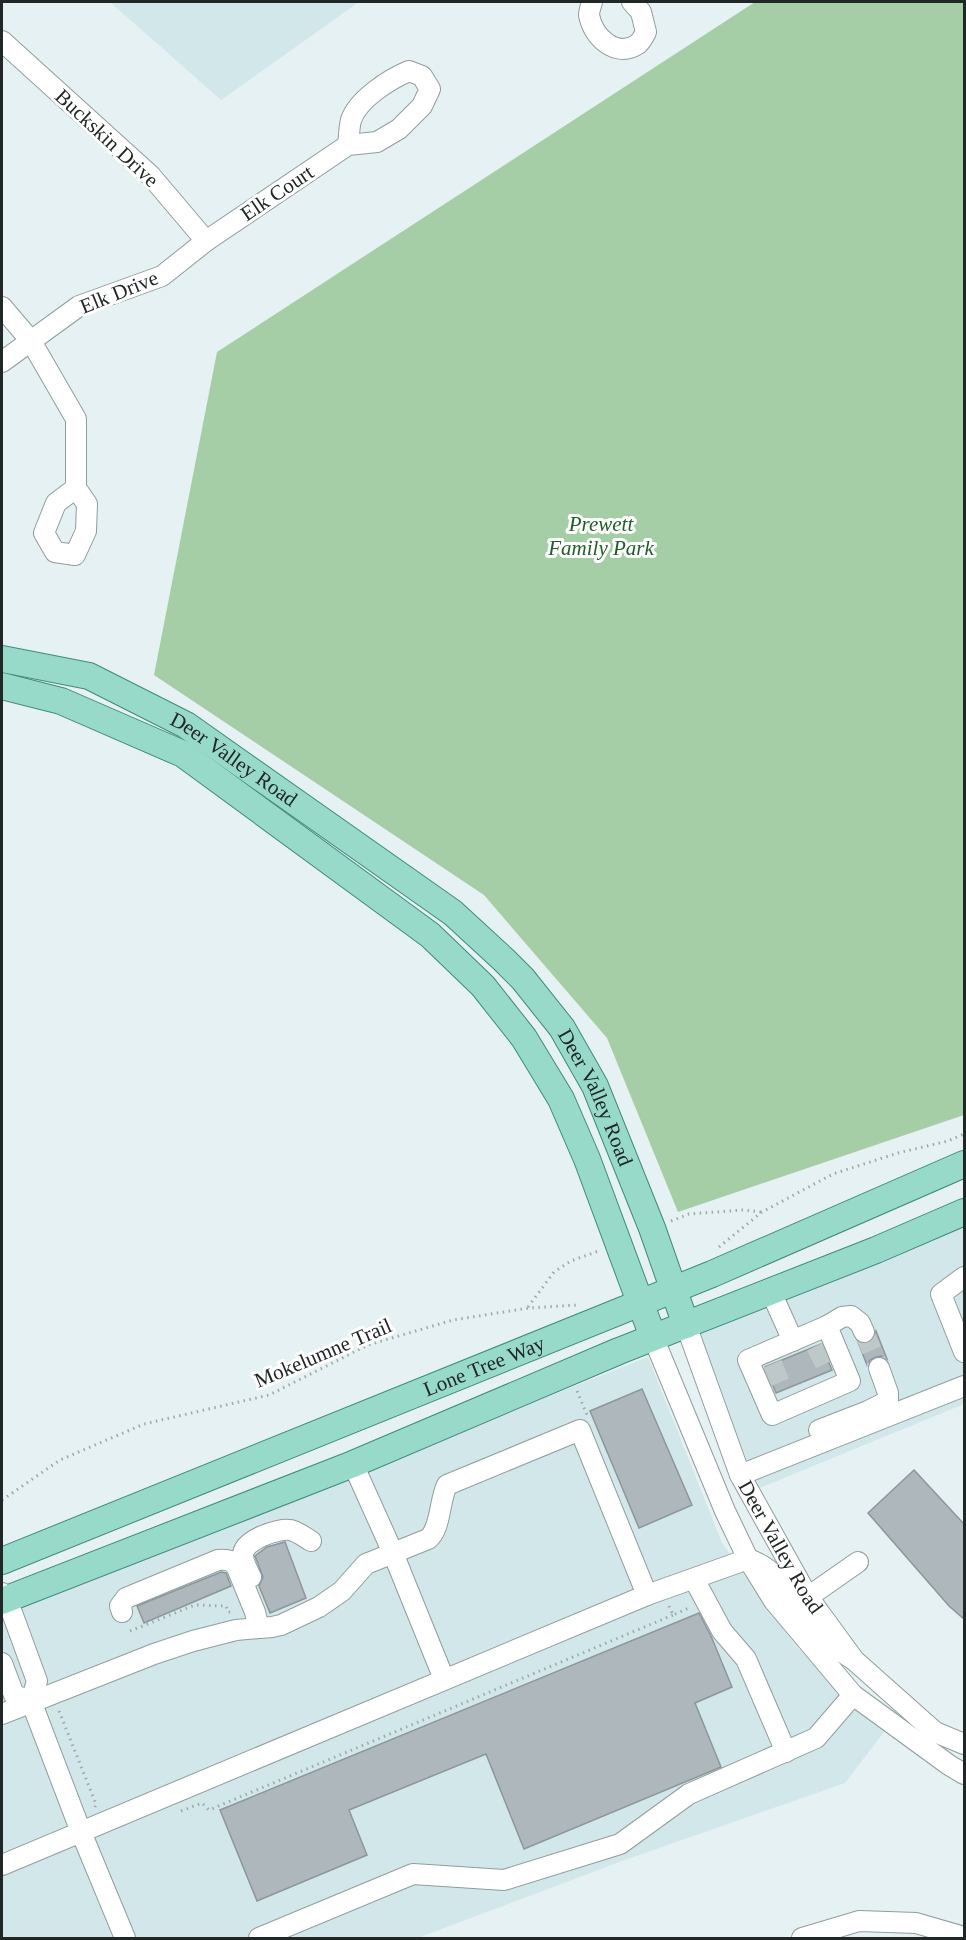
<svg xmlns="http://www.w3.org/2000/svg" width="966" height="1940" font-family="'Times New Roman',serif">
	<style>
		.built { fill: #d2e7e9 }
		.green { fill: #a5cea6 }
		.building { fill: #adb7bc; stroke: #8d969b; stroke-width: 1.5 }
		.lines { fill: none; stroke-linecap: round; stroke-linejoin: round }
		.minor-tunnel { stroke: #bec8c9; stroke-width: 20; stroke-dasharray: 20 10; stroke-linecap: butt }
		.minor-casing { stroke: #919d9d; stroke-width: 22 }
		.major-casing { stroke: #408b79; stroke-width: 28 }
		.path { stroke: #9fa9a9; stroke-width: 3; stroke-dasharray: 1.5 4.5; stroke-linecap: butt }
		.minor { stroke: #fff; stroke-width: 20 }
		.major { stroke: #97daca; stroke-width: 26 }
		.labels { text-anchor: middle; stroke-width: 6; stroke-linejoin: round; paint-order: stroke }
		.street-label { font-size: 21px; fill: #212626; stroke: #fff }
		.park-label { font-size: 21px; font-style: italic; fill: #1f5f27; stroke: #fff }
	</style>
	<rect width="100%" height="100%" fill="#e5f1f2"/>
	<!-- built -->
	<path class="built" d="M110 2H359L221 100Z
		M964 1220V1404L757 1489 701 1334Z
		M648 1357 722 1543 795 1645 884 1732 845 1783 622 1861 418 1938H2V1613Z"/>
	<!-- green -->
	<path class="green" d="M755 2H964V1115L678 1212 607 1038 484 895 154 675 217 352Z"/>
	<!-- building -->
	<path class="building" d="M876 1331 887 1359 882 1356 876 1357 870 1360 867 1365 858 1342 863 1344 869 1343 874 1339Z
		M821 1344 832 1370 776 1393 765 1367Z
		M642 1389 692 1505 639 1528 590 1411Z
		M914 1470 964 1524V1619L949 1606 868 1513Z
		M285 1542 306 1598 270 1613 259 1586 263 1577 255 1556 267 1547Z
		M221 1572 226 1573 231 1586 144 1623 137 1606Z
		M699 1613 711 1636 732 1687 695 1703 721 1767 524 1849 486 1754 349 1810 367 1855 257 1901 220 1810Z"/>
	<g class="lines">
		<!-- minor-tunnel -->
		<path class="minor-tunnel" d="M864 1332 879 1368
			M816 1346 829 1372
			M772 1364 783 1390"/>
		<defs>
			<g id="minor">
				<path d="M592 2C591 6 589 11 589 15 593 37 616 59 638 44 641 41 644 36 646 32L641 12 632 2"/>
				<path d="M2 41 151 176 206 241"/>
				<path d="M2 307 31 341 76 419V488L87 504 86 531 75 555 55 552 44 533 56 503 76 488"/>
				<path d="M2 362 79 306 162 276 206 241 348 145 377 142 399 129 422 106 430 89 422 76 409 71C390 79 358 99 351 120 349 128 349 137 348 145"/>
				<path d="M964 1277 941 1294 964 1352"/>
				<path d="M771 1292 793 1341"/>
				<path id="s1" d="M686 1325 740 1475 808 1597 854 1660 935 1732 964 1744"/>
				<path d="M827 1326 850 1381 772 1415 748 1360Z"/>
				<path d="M827 1326 842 1317 851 1316 860 1323 864 1332"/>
				<path d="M653 1337 725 1511 748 1559 774 1601 853 1695 949 1765 964 1774"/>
				<path d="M819 1430 868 1411 888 1401V1393L879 1368"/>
				<path d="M353 1464 393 1553 444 1679"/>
				<path d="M740 1475 964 1386"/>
				<path d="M251 1577C248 1571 243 1562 243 1555 243 1540 278 1528 290 1530 297 1531 304 1537 311 1541"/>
				<path d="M694 1579 722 1631 746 1659 786 1752"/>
				<path d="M2 1593 7 1599 37 1681 31 1701 81 1832 125 1938"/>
				<path d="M808 1597 858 1562"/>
				<path d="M122 1612 120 1606 126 1598 218 1560C228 1559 232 1560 237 1568L255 1612 259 1628"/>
				<path d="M2 1663 14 1695 31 1701"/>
				<path d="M2 1714 154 1654 193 1641 236 1630 272 1627 281 1625 319 1607 342 1591 366 1564 428 1539C441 1529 439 1501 447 1485L580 1430 647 1595"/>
				<path d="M2 1865 647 1595 748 1559C783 1571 792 1602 814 1629 825 1642 840 1651 854 1660"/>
				<path d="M259 1938 413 1874 504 1880 620 1844 689 1794 816 1738 853 1695"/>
				<path d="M802 1938 859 1921 916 1923 964 1937"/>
			</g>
			<g id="major">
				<path id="s2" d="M2 659 89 676 186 725 453 913 504 960 523 979 562 1028 595 1086 652 1228 686 1325"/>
				<path d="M2 686 61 701 183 754 430 935 483 986 524 1038 561 1099 587 1159 653 1337"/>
				<path id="s3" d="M2 1561 712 1274 964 1164"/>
				<path d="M2 1601 353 1464 619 1351 876 1250 964 1212"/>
			</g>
		</defs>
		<!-- minor casing -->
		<use href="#minor" class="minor-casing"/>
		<!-- major casing -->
		<use href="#major" class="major-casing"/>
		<!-- path -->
		<path class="path" d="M671 1221 689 1214 743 1210 762 1212
			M719 1247 762 1212 833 1174 898 1153 948 1141 964 1134
			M528 1307 554 1272 571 1261 601 1250
			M577 1391 587 1415
			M2 1500 60 1460 144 1424 269 1395 368 1345 453 1320 529 1308 578 1305
			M669 1606 673 1615 691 1607
			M130 1631 195 1605 226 1606 228 1612H233
			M59 1711 96 1804 95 1807
			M181 1811 202 1803 209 1810 673 1615"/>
		<!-- minor -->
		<use href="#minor" class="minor"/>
		<!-- major -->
		<use href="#major" class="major"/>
	</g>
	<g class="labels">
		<!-- street labels -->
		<g class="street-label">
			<text transform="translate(107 138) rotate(43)" y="7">Buckskin Drive</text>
			<text transform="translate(277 193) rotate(-34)" y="7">Elk Court</text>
			<text transform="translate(119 292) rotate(-22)" y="7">Elk Drive</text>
			<text dy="7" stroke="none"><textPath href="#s2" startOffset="256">Deer Valley Road</textPath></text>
			<text dy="7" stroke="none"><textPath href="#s2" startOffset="760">Deer Valley Road</textPath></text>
			<text transform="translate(323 1353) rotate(-23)" y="7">Mokelumne Trail</text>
			<text dy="7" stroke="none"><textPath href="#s3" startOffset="520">Lone Tree Way</textPath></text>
			<text dy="7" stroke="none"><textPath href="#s1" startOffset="242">Deer Valley Road</textPath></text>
		</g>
		<!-- park labels -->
		<g class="park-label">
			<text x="601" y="531">Prewett<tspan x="601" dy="24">Family Park</tspan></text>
		</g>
	</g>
	<!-- border -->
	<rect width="966" height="1940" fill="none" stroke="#212626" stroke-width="6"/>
</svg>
